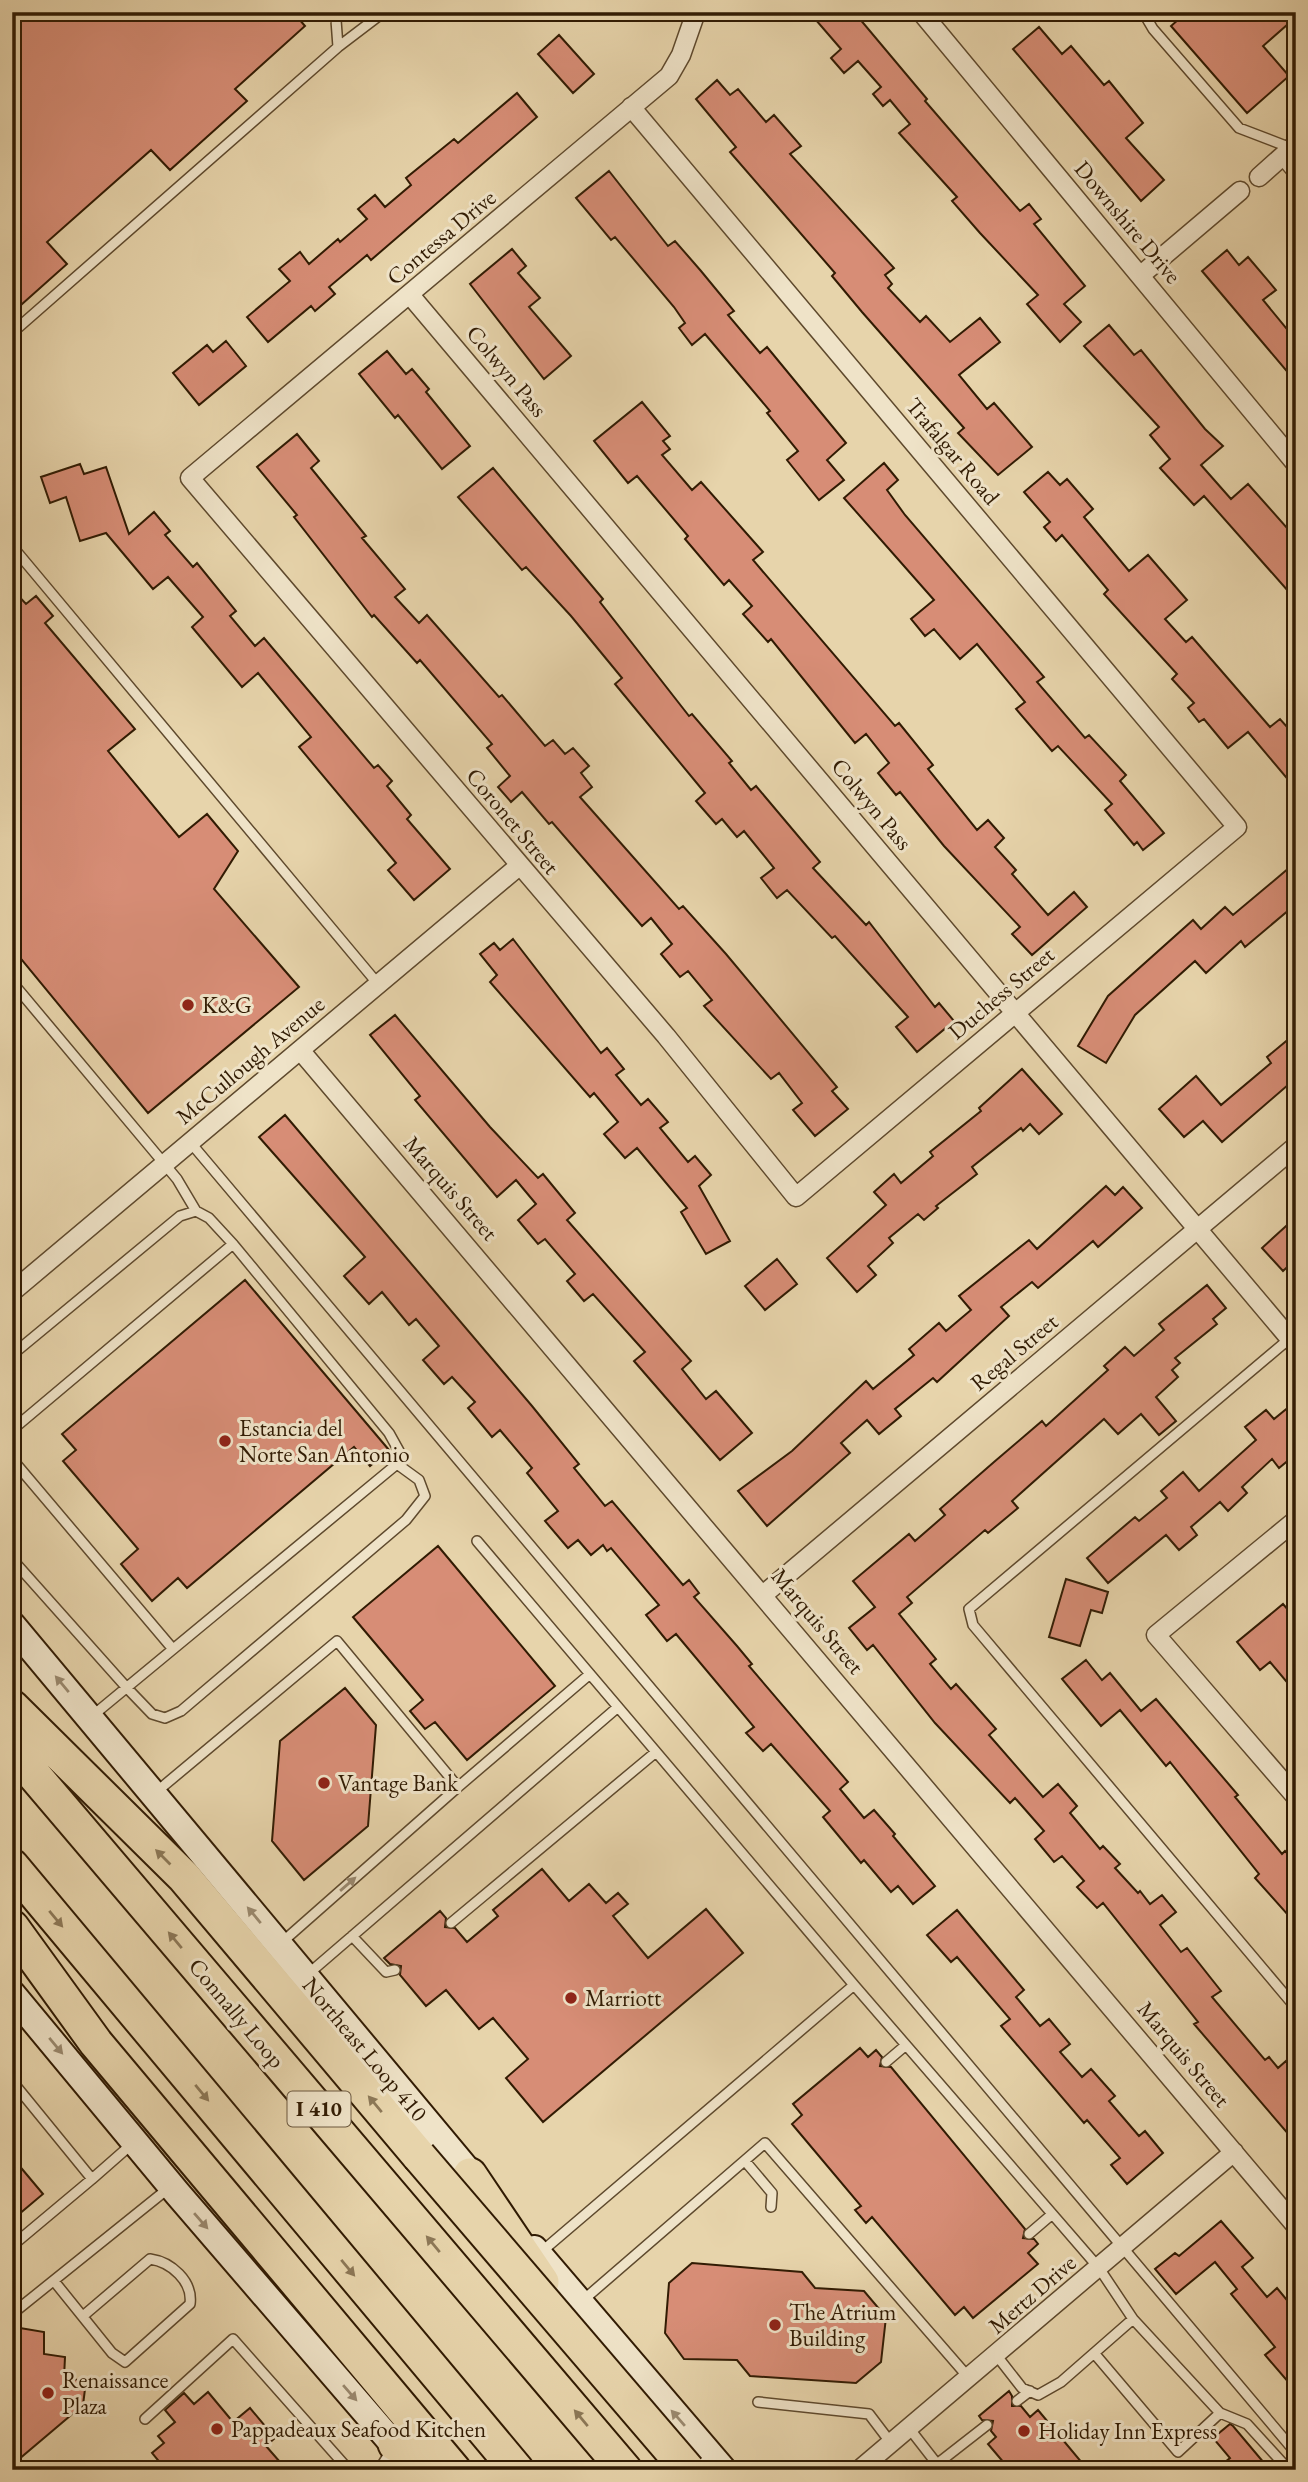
<svg xmlns="http://www.w3.org/2000/svg" width="1308" height="2482" font-family="'EB Garamond',serif">
	<style>
		.building { fill: #d78d76; stroke: #311b03; stroke-width: 2 }
		.lines { fill: none; stroke-linecap: round; stroke-linejoin: round }
		.lane-casing { stroke: #5e492d; stroke-width: 12 }
		.street-casing { stroke: #5e492d; stroke-width: 21 }
		.secondary-casing { stroke: #311b03; stroke-width: 30 }
		.highway-casing { stroke: #311b03; stroke-width: 37 }
		.lane { stroke: #efe3c8; stroke-width: 9 }
		.street { stroke: #efe3c8; stroke-width: 18 }
		.secondary { stroke: #efe3c8; stroke-width: 26 }
		.highway { stroke: #e7d4ab; stroke-width: 33 }
		.highway-bridge-casing { stroke: #311b03; stroke-width: 37; stroke-linecap: butt }
		.highway-bridge { stroke: #e7d4ab; stroke-width: 33 }
		.oneway { fill: #9a896f }
		.oneway2 { fill: #8c7857 }
		.poi-dot { fill: #8f2418; stroke: #efe3c8; stroke-width: 2.5 }
		.labels { text-anchor: middle; stroke-width: 6; stroke-linejoin: round; paint-order: stroke }
		.shield { fill: #efe3c8; stroke: #6a573e; stroke-width: 2 }
		.shield-label { font-size: 21px; font-weight: bold; fill: #311b03 }
		.street-label { font-size: 23px; fill: #311b03; stroke: #efe3c8 }
		.poi-label { font-size: 23px; fill: #311b03; stroke: #efe3c8; text-anchor: start }
	</style>
	<rect width="100%" height="100%" fill="#e7d4ab"/>
	<filter id="stains"><feTurbulence type="fractalNoise" baseFrequency=".00286" numOctaves="4"/><feColorMatrix values="0 0 0 0 .2 0 0 0 0 .09 0 0 0 0 .02 0 0 0 .5 -.17"/></filter>
	<radialGradient id="worn" r=".72"><stop offset=".6" stop-color="#630" stop-opacity="0"/><stop offset="1" stop-color="#630" stop-opacity=".3"/></radialGradient>
	<!-- building -->
	<path class="building" d="M12 12H293L305 26 235 89 247 101 170 170 151 150 47 242 67 264 12 313Z
		M809 12H854L927 99 925 101 1020 211 1029 204 1041 219 1034 224 1085 286 1064 304 1081 322 1060 342 1027 304 1038 295 980 233 952 201 957 197 899 133 910 124 890 100 883 106 873 94 881 87 858 61 844 73 831 58 841 49Z
		M1187 12H1296V17L1263 46 1289 76 1247 113 1171 26Z
		M1039 27 1062 54 1071 46 1104 85 1109 81 1143 123 1126 138 1164 180 1141 201 1013 49Z
		M559 35 594 74 573 93 538 54Z
		M717 80 730 95 738 89 766 122 774 115 801 146 790 154 894 268 885 275 892 284 888 288 920 322 926 316 950 342 980 318 1000 342 959 375 987 409 994 403 1032 447 998 475 958 433 964 428 862 312 832 276 835 273 730 152 736 147 696 99Z
		M517 93 537 117 371 260 367 255 329 287 335 294 315 311 311 306 268 342 247 317 290 281 279 269 300 252 309 264 338 239 340 242 367 219 358 209 375 195 385 207 411 185 406 178 454 139 458 143Z
		M609 171 668 246 675 241 701 271 734 311 728 315 760 353 767 347 846 443 827 460 844 480 819 500 787 460 798 451 767 413 770 411 705 334 692 345 679 328 685 323 674 307 615 237 611 240 576 198Z
		M512 249 526 266 518 273 540 298 529 307 571 356 544 379 470 284Z
		M1227 250 1239 265 1248 257 1276 290 1263 300 1296 340V382L1202 271Z
		M1109 325 1134 355 1141 350 1205 429 1223 446 1201 465 1231 499 1248 484 1288 529 1296 542V600L1204 496 1194 505 1160 468 1170 459 1150 435 1159 427 1084 346Z
		M226 341 246 366 199 405 173 373 207 345 213 352Z
		M387 351 406 374 412 369 429 389 426 392 470 446 442 469 398 415 395 418 359 374Z
		M642 402 670 436 663 441 670 449 662 455 692 490 701 482 763 552 753 560 895 726 899 723 933 765 928 769 977 830 988 820 1004 838 995 847 1016 870 1012 874 1048 915 1074 892 1087 907 1032 955 1012 934 1020 927 944 846 900 792 896 795 878 773 889 763 866 734 855 743 771 639 768 642 743 614 752 606 729 580 724 585 685 539 688 536 637 476 628 483 594 441Z
		M297 434 319 461 311 468 366 536 362 538 405 589 395 597 419 623 427 615 499 697 502 695 545 746 553 740 565 754 573 748 589 766 581 773 592 787 580 797 679 909 683 906 726 954 837 1087 832 1091 848 1109 815 1136 793 1110 802 1103 779 1073 771 1079 704 1006 712 1000 688 971 680 977 661 954 672 944 651 918 642 926 552 822 549 824 522 792 511 802 498 787 510 776 487 748 492 744 420 660 417 663 374 615 372 617 294 517 297 515 257 467Z
		M884 463 898 480 887 490 905 515 1044 677 1037 682 1085 738 1089 735 1126 775 1120 781 1164 833 1143 850 1137 842 1134 845 1105 810 1112 804 1058 746 1052 751 1016 709 1025 702 977 644 960 659 934 629 925 636 911 619 934 600 844 498Z
		M80 464 84 474 106 467 129 534 154 512 170 531 165 535 193 567 197 563 236 611 230 616 255 646 264 638 374 768 378 765 392 781 387 786 411 815 407 819 450 869 414 900 388 870 396 863 299 747 311 737 258 673 242 687 192 627 203 617 168 577 153 589 106 533 80 541 66 497 50 503 41 477Z
		M493 468 603 599 600 602 689 716 692 714 732 761 729 763 751 790 756 786 820 862 813 868 866 925 869 922 935 1007 939 1003 954 1021 917 1052 896 1027 908 1017 835 936 832 938 787 890 777 898 761 878 774 868 744 831 737 837 722 819 716 824 696 801 705 793 615 684 622 678 571 616 526 567 522 570 458 497Z
		M1048 472 1060 485 1067 479 1093 509 1084 517 1129 571 1148 555 1187 600 1165 619 1186 642 1192 637 1270 727 1280 719 1296 737V789L1248 732 1228 748 1204 719 1199 722 1188 708 1194 703 1172 679 1177 674 1104 594 1108 590 1062 535 1056 541 1044 527 1050 522 1024 492Z
		M12 589 26 604 36 596 53 616 45 623 135 729 108 751 179 837 207 814 238 851 214 889 299 987 148 1113 12 948Z
		M1289 868 1296 876V904L1245 947 1241 941 1206 973 1195 961 1135 1015 1106 1063 1078 1046 1108 996 1193 920 1201 929 1225 907 1233 915Z
		M513 939 601 1053 607 1048 624 1069 616 1075 641 1105 648 1099 668 1122 660 1128 688 1162 695 1156 711 1175 699 1186 730 1241 706 1254 681 1212 687 1208 637 1148 625 1158 604 1134 618 1122 594 1093 590 1097 490 982 497 975 480 954 494 943 500 950Z
		M395 1015 490 1127 538 1178 543 1174 575 1213 567 1220 691 1361 682 1369 706 1399 716 1391 752 1433 720 1460 634 1361 645 1352 593 1294 584 1301 567 1281 575 1274 545 1239 538 1244 518 1220 536 1204 516 1180 497 1197 415 1100 420 1096 370 1035Z
		M1296 1033V1078L1222 1142 1203 1121 1184 1137 1159 1109 1196 1076 1221 1105 1271 1063 1267 1057Z
		M1022 1069 1062 1114 1039 1134 1030 1124 1023 1131 1021 1128 972 1167 977 1174 936 1206 938 1208 924 1220 918 1214 889 1238 893 1243 868 1266 876 1275 857 1292 827 1258 886 1205 874 1192 894 1174 901 1183 933 1156 930 1152 981 1111 979 1108Z
		M285 1115 532 1406 579 1464 574 1468 605 1506 612 1501 683 1585 689 1580 699 1593 694 1597 737 1646 752 1664 749 1666 848 1782 840 1789 864 1818 874 1810 895 1834 893 1836 935 1886 913 1904 898 1886 891 1892 864 1860 861 1863 823 1817 830 1811 771 1744 763 1751 746 1733 754 1727 676 1634 667 1641 646 1615 659 1605 611 1548 607 1551 603 1545 591 1555 578 1540 568 1548 545 1521 558 1511 527 1473 532 1468 500 1430 492 1437 468 1408 475 1402 452 1377 444 1384 423 1360 439 1346 416 1319 409 1325 382 1292 369 1304 344 1276 365 1257 259 1137Z
		M1106 1186 1115 1195 1123 1187 1142 1208 1098 1247 1093 1241 1038 1288 1032 1282 1001 1307 1009 1316 937 1382 933 1378 895 1409 901 1416 879 1434 867 1420 841 1443 850 1453 767 1526 738 1491 792 1451 866 1381 873 1389 914 1355 909 1349 939 1323 946 1331 971 1310 959 1296 1029 1240 1037 1249Z
		M1296 1217V1259L1283 1271 1262 1248Z
		M777 1259 797 1284 765 1310 745 1286Z
		M245 1280 389 1450 370 1466 354 1447 187 1588 178 1578 152 1601 121 1564 138 1549 63 1461 76 1450 62 1434Z
		M1207 1285 1226 1308 1213 1319 1217 1324 1175 1358 1180 1363 1172 1370 1178 1377 1156 1397 1176 1421 1159 1435 1141 1414 1118 1434 1104 1419 1012 1501 1018 1508 988 1533 985 1530 907 1597 912 1603 899 1614 936 1659 930 1664 951 1689 956 1684 996 1729 989 1735 1043 1797 1058 1784 1077 1806 1070 1813 1100 1849 1103 1846 1120 1864 1115 1868 1138 1893 1140 1891 1150 1904 1162 1895 1176 1912 1160 1925 1181 1952 1187 1948 1221 1991 1212 1997 1265 2060 1269 2057 1278 2068 1286 2061 1296 2072V2143L1194 2024 1198 2022 1103 1903 1097 1908 1077 1887 1084 1881 1062 1856 1054 1862 1035 1839 1044 1831 1015 1798 1010 1803 935 1723 873 1645 867 1650 849 1628 875 1607 853 1581 909 1534 915 1541 945 1515 940 1509 994 1462 1042 1421 1046 1426 1108 1370 1104 1366 1125 1347 1134 1356 1164 1330 1159 1324Z
		M1296 1401V1454L1279 1468 1272 1459 1242 1487 1247 1493 1228 1511 1220 1502 1191 1527 1197 1535 1179 1550 1166 1535 1108 1583 1087 1558 1135 1517 1139 1521 1167 1498 1161 1491 1183 1472 1199 1491 1256 1440 1245 1427 1266 1410 1274 1419Z
		M438 1546 555 1686 467 1760 435 1722 425 1729 410 1711 423 1700 353 1617Z
		M1066 1579 1108 1592 1102 1613 1091 1610 1080 1646 1049 1637Z
		M1283 1604 1296 1619V1693L1270 1662 1260 1670 1237 1642Z
		M1086 1660 1102 1680 1110 1673 1141 1711 1156 1699 1238 1795 1235 1797 1282 1854 1285 1851 1296 1862V1924L1255 1878 1259 1874 1170 1762 1166 1766 1120 1710 1101 1726 1062 1679Z
		M345 1688 376 1725 368 1826 304 1880 272 1841 280 1741Z
		M542 1869 569 1901 589 1884 606 1903 618 1893 628 1904 613 1916 648 1958 706 1909 743 1953 543 2122 506 2078 528 2059 493 2018 479 2029 446 1990 426 2006 400 1975 401 1966 390 1964 384 1958 440 1911 446 1918 445 1927 455 1928 467 1942 498 1916 493 1910Z
		M957 1910 1024 1990 1016 1997 1040 2026 1049 2019 1070 2044 1060 2052 1082 2077 1091 2069 1115 2096 1109 2101 1139 2136 1145 2131 1163 2153 1127 2184 1111 2165 1120 2158 1087 2120 1084 2123 1001 2026 1010 2019 957 1957 951 1962 927 1935Z
		M860 2048 868 2057 876 2050 882 2057 880 2066 891 2067 1025 2229 1023 2238 1034 2239 1038 2244 1028 2253 1038 2264 973 2318 964 2307 955 2315 872 2217 866 2223 855 2210 861 2206 792 2124 802 2115 793 2104Z
		M12 2157 43 2194 12 2220Z
		M1221 2221 1253 2258 1242 2267 1267 2297 1277 2288 1296 2311V2391L1265 2355 1275 2347 1231 2294 1237 2289 1215 2262 1176 2294 1155 2269 1175 2253 1179 2256Z
		M692 2263 802 2272 815 2288 864 2291 886 2317 881 2362 856 2383 750 2376 737 2360 684 2359 665 2333 669 2283Z
		M20 2328 44 2332V2354L65 2357 64 2378 86 2381 83 2405 12 2465V2335Z
		M1009 2391 1012 2396V2406H1021L1030 2417 1038 2410 1088 2470H1010L988 2444 996 2437 991 2431 993 2421 982 2420 979 2416Z
		M208 2392 233 2422 250 2408 275 2438 266 2446 287 2470H166L152 2453 164 2443 158 2436 175 2422 165 2410 184 2393 194 2404Z
		M1230 2424 1233 2426 1270 2470H1215L1230 2458 1213 2438Z"/>
	<g class="lines">
		<defs>
			<path id="lane" d="M1143 12 1153 29 1239 128 1291 148
				M338 47 384 12
				M1280 158 1296 177
				M12 333 338 47 336 20 330 12
				M12 546 378 984
				M12 982 177 1179 196 1211
				M190 1142 1296 2453
				M1289 1339 969 1609 973 1625 1296 2008
				M12 1355 180 1216 196 1211 209 1218 233 1244 389 1433 399 1451 397 1464 91 1717
				M12 1430 233 1244
				M12 1459 172 1648
				M477 1541 854 1985 540 2253
				M12 1559 127 1688 152 1714 165 1718 181 1711 406 1520 425 1496 419 1480 397 1464
				M155 1793 337 1641 458 1787 590 1674
				M451 1923 656 1752
				M352 1936 386 1972 395 1970
				M280 1944 458 1787
				M307 1975 618 1707
				M854 1985 1099 2268 1133 2319 1220 2413 1178 2452 1094 2353
				M886 2062 906 2045
				M12 2081 92 2179 133 2143
				M745 2161 772 2193 771 2207
				M1029 2234 1050 2216
				M12 2246 92 2179
				M54 2281 112 2353 125 2362 190 2304C193 2281 171 2262 150 2259L83 2316
				M581 2302 765 2143 969 2378
				M12 2314 170 2187
				M997 2356 1022 2388 1038 2395 1061 2382 1133 2319
				M1017 2401 1030 2391
				M758 2402 869 2414 891 2443
				M1220 2413 1247 2424 1289 2470
				M145 2419 233 2339 349 2470
				M909 2428 937 2464 932 2470
				M937 2464 987 2425
				M379 2470 392 2449"/>
			<path id="street" d="M921 12 1296 464
				M631 107 1237 827 796 1197 666 1036 190 478 669 76 681 55 696 12
				M1259 177 1296 144
				M1141 275 1240 191
				M410 295 1296 1346
				M300 1050 1296 2226
				M12 1292 519 866
				M1296 1520 1156 1635 1296 1797
				M763 1595 1296 1146
				M859 2470 1234 2152"/>
			<path id="secondary" d="M12 1625 482 2188
				M12 1994 177 2193 407 2460
				M534 2249 723 2470"/>
			<path id="highway" d="M12 1707 184 1877 419 2156
				M12 1749 625 2470
				M12 1866 517 2470
				M12 1927 96 2043 454 2470
				M470 2175 542 2282
				M395 2444 410 2451 430 2470"/>
		</defs>
		<!-- lane casing -->
		<use href="#lane" class="lane-casing"/>
		<!-- street casing -->
		<use href="#street" class="street-casing"/>
		<!-- secondary casing -->
		<use href="#secondary" class="secondary-casing"/>
		<!-- highway casing -->
		<use href="#highway" class="highway-casing"/>
		<!-- lane -->
		<use href="#lane" class="lane"/>
		<!-- street -->
		<use href="#street" class="street"/>
		<!-- secondary -->
		<use href="#secondary" class="secondary"/>
		<!-- highway -->
		<use href="#highway" class="highway"/>
		<defs>
			<path id="highway-bridge" d="M419 2156 688 2470"/>
		</defs>
		<!-- highway-bridge casing -->
		<use href="#highway-bridge" class="highway-bridge-casing"/>
		<!-- highway-bridge -->
		<use href="#highway-bridge" class="highway-bridge"/>
	</g>
	<!-- one-way arrows -->
	<defs><path id="oneway-solid" d="M-6-.8H1V-3.2L6.5 0L1 3.2V.8H-6Z" transform="scale(1.75)"/></defs>
	<g class="oneway">
		<use href="#oneway-solid" transform="translate(62 1684) rotate(-130)"/>
		<use href="#oneway-solid" transform="translate(348 1884) rotate(-41)"/>
		<use href="#oneway-solid" transform="translate(254 1915) rotate(-130)"/>
		<use href="#oneway-solid" transform="translate(56 2046) rotate(50)"/>
		<use href="#oneway-solid" transform="translate(201 2221) rotate(49)"/>
		<use href="#oneway-solid" transform="translate(350 2393) rotate(49)"/>
		<use href="#oneway-solid" transform="translate(678 2418) rotate(-131)"/>
	</g>
	<g class="oneway2">
		<use href="#oneway-solid" transform="translate(163 1857) rotate(-135)"/>
		<use href="#oneway-solid" transform="translate(56 1919) rotate(50)"/>
		<use href="#oneway-solid" transform="translate(175 1940) rotate(-130)"/>
		<use href="#oneway-solid" transform="translate(202 2093) rotate(50)"/>
		<use href="#oneway-solid" transform="translate(375 2104) rotate(-130)"/>
		<use href="#oneway-solid" transform="translate(433 2244) rotate(-130)"/>
		<use href="#oneway-solid" transform="translate(348 2268) rotate(50)"/>
		<use href="#oneway-solid" transform="translate(581 2418) rotate(-130)"/>
	</g>
	<!-- markers -->
	<g class="poi-dot">
		<circle cx="188" cy="1005" r="7"/>
		<circle cx="225" cy="1441" r="7"/>
		<circle cx="324" cy="1783" r="7"/>
		<circle cx="571" cy="1998" r="7"/>
		<circle cx="775" cy="2325" r="7"/>
		<circle cx="48" cy="2393" r="7"/>
		<circle cx="217" cy="2429" r="7"/>
		<circle cx="1024" cy="2431" r="7"/>
	</g>
	<g class="labels">
		<!-- shield labels -->
		<rect class="shield" x="287.5" y="2091.5" width="63" height="35" rx="5"/>
		<g class="shield-label">
			<text x="319" y="2116">I 410</text>
		</g>
		<!-- street labels -->
		<g class="street-label">
			<text transform="translate(1128 222) rotate(50)" y="8">Downshire Drive</text>
			<text transform="translate(441 237) rotate(-40)" y="8">Contessa Drive</text>
			<text transform="translate(507 371) rotate(50)" y="8">Colwyn Pass</text>
			<text transform="translate(953 451) rotate(50)" y="8">Trafalgar Road</text>
			<text transform="translate(872 804) rotate(50)" y="8">Colwyn Pass</text>
			<text transform="translate(513 821) rotate(50)" y="8">Coronet Street</text>
			<text transform="translate(1001 993) rotate(-40)" y="8">Duchess Street</text>
			<text transform="translate(250 1060) rotate(-40)" y="8">McCullough Avenue</text>
			<text transform="translate(451 1188) rotate(49)" y="8">Marquis Street</text>
			<text transform="translate(1014 1352) rotate(-40)" y="8">Regal Street</text>
			<text transform="translate(818 1621) rotate(50)" y="8">Marquis Street</text>
			<text transform="translate(237 2013) rotate(50)" y="8">Connally Loop</text>
			<text transform="translate(365 2049) rotate(50)" y="8">Northeast Loop 410</text>
			<text transform="translate(1184 2054) rotate(50)" y="8">Marquis Street</text>
			<text transform="translate(1032 2294) rotate(-41)" y="8">Mertz Drive</text>
		</g>
		<!-- poi labels -->
		<g class="poi-label">
			<text x="202" y="1013">K&amp;G</text>
			<text x="239" y="1436">Estancia del<tspan x="239" dy="26">Norte San Antonio</tspan></text>
			<text x="338" y="1791">Vantage Bank</text>
			<text x="585" y="2006">Marriott</text>
			<text x="789" y="2320">The Atrium<tspan x="789" dy="26">Building</tspan></text>
			<text x="62" y="2388">Renaissance<tspan x="62" dy="26">Plaza</tspan></text>
			<text x="231" y="2437">Pappadeaux Seafood Kitchen</text>
			<text x="1038" y="2439">Holiday Inn Express</text>
		</g>
	</g>
	<!-- margin -->
	<rect width="1308" height="2482" fill="none" stroke="#e7d4ab" stroke-width="42"/>
	<rect x="14" y="14" width="1280" height="2454" fill="none" stroke="#311b03" stroke-width="3.5"/>
	<rect x="21" y="21" width="1266" height="2440" fill="none" stroke="#311b03" stroke-width="2"/>
	<rect width="100%" height="100%" filter="url(#stains)"/>
	<rect width="100%" height="100%" fill="url(#worn)"/>
</svg>
